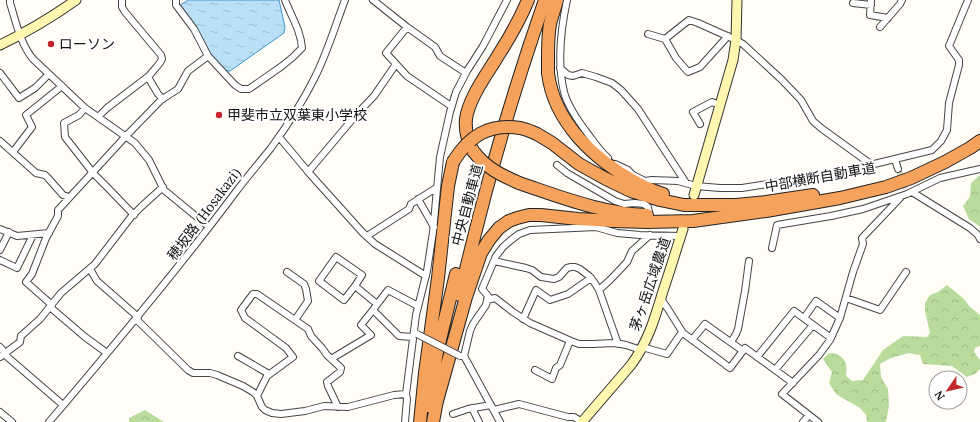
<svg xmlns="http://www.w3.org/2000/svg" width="980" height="422" font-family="'PT Serif','Noto Sans JP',serif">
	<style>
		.forest { fill: url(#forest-crowns) }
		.water { fill: url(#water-ripples); stroke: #3f96cf }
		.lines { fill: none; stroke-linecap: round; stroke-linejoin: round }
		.street-tunnel { stroke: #dbdad3; stroke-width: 6; stroke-dasharray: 6 3; stroke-linecap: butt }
		.street-casing { stroke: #444; stroke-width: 8 }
		.secondary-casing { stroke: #333; stroke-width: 11 }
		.highway-casing { stroke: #222; stroke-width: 14 }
		.street { stroke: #fff; stroke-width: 6 }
		.secondary { stroke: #fff6b0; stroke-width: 9 }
		.highway { stroke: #f5a25d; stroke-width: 12 }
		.street-bridge-casing { stroke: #444; stroke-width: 8; stroke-linecap: butt }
		.highway-bridge-casing { stroke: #222; stroke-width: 14; stroke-linecap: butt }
		.street-bridge { stroke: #fff; stroke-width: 6 }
		.highway-bridge { stroke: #f5a25d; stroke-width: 12 }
		.poi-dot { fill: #c4262e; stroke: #fff; stroke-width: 1.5 }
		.labels { text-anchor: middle; stroke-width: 4; stroke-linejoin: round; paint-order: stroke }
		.poi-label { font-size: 14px; fill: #111; stroke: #fff; text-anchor: start }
		.street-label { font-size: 14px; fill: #111; stroke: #fff }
	</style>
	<defs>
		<pattern id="forest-crowns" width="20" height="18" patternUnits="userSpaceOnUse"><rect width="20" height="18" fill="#b9dc9c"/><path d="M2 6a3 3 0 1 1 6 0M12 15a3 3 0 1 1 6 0" fill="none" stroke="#9ebc85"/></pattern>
		<pattern id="water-ripples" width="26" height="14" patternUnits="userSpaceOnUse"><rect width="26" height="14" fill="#b9e0f7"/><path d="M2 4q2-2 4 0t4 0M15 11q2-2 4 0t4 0" fill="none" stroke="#9ebfd3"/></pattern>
	</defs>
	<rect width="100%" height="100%" fill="#fffdf5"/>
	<!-- forest -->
	<path class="forest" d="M980 175V227L969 219 963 206 970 197 971 183Z
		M947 285 964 299 970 307 980 315V346L975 348 974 352 980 360V369L975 374 967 377 952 366 923 364 920 355 909 353 891 358 880 364 881 377 888 389 889 406 886 422H867L866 415 860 408 836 394 829 383 832 372 823 359 829 353C844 354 848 362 846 376L852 381 863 380 883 350 903 336 927 337 930 333 925 311V303L930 295 938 292Z
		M145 410 164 422H129V418Z"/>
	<!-- water -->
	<path class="water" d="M188 0H279L285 27 284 33 230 71 223 70 210 55 179 6Z"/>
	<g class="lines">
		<!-- street-tunnel -->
		<path class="street-tunnel" d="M898 169 905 189"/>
		<defs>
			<path id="street" d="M10 0V3C16 22 20 43 33 59L85 108 135 143 149 160 164 190 209 227
				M176 0V5L194 29 208 56 235 85 241 89H249L282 66 293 57 302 48C301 31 291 16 285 0
				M373 0 407 27 435 47 440 56 466 73
				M567 0C561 28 557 63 564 92 568 107 578 121 588 134 594 142 600 151 608 158
				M871 0 870 15 888 18
				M853 3 871 5
				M407 27 386 53 407 76 451 106
				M880 27 900 4 902 0
				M648 34 665 39 689 20 698 23 736 40 743 44 782 80 801 100 813 121 821 128 872 165
				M665 39 676 58 688 72 700 67 728 36
				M560 68 568 75 573 76 582 73 596 77 612 83 621 90 638 109 686 183
				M0 73 19 98 35 88 49 74
				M148 77 158 94 163 99
				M85 108 79 115 64 123 65 137 90 169 92 172 106 186 134 215
				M98 117 107 108 149 76C153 70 159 66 162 59L161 55 125 12 122 7V0
				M700 124 693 112 712 102 720 105
				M279 137 310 174 363 233 375 244 426 276
				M0 141 36 173 45 175 48 178 63 195 69 197
				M13 152 32 127 26 115 62 86
				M895 159 898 169
				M615 164 628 170 633 175 645 181 652 180 678 181 696 186 720 188H742L837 173 932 150 941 141 947 130 949 103 959 65V60L949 46 968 0
				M557 165 567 173 615 201 624 204 635 203 644 204 648 207 649 212
				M308 172 356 115 374 96 396 64
				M912 192 970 228 978 235 980 239
				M418 199 434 227
				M0 229 17 236 49 233
				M367 236 409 209 411 204 436 188
				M772 248 777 225 831 216 863 209 907 194 940 178 980 169
				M0 250 9 232
				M0 260 17 268 33 235
				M494 261 526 268 532 270 541 277 554 279 559 277 567 268 571 267H575L580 269 589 276 594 282 599 290 618 344
				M90 269 97 281 138 317
				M287 272 304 284 306 289 308 301 295 320
				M355 286 362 275 336 257 319 281 344 300 355 286 377 304
				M599 290 611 279 627 262 632 251 650 235
				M846 298 880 310 906 272
				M661 299 668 309 683 333 730 368 745 348 793 383
				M487 300 495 298 513 312 530 323 571 341 579 344H592L615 343 626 345 641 350
				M52 305 26 282 32 274 46 238 58 216V210L126 136 161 100 178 89 188 71 208 56
				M50 307 85 337 107 353
				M375 307 388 290 418 306
				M804 318 816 301 840 318
				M136 319 188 370 193 373H210L217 375 243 386 253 392 257 396 262 407 265 410 272 413 281 414 305 411 324 406 348 407 394 395 406 394
				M523 319 536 290 550 300 568 294 591 278
				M692 340 705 324 743 351
				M731 342 736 334 738 329 745 291 749 261
				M0 347 5 353
				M642 347 667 354 682 332
				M4 354 63 405
				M238 356 269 374
				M461 356H464L500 422
				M464 356 470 331 473 324 486 305 488 296 482 289 496 256 503 247 511 240 519 234 530 230 596 227 617 233 640 235 681 236
				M0 357 20 342 21 336 40 319 61 293 95 264 131 217 142 206 163 187
				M757 357 794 311 831 338
				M331 359 371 335 361 325 373 310 399 336 413 337
				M535 370 552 379 556 368 560 365 570 341
				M775 370 813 325
				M257 396 267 376 293 357 286 348 245 318 241 310 253 294H257L308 329 311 336 322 348 327 355 341 368 340 372 327 382 328 386 338 407
				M472 408 479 422
				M494 410 519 404 568 417H574L582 422
				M0 412 12 422
				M453 414 468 409 491 405
				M49 422C113 347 176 272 235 193 247 177 259 163 271 148 287 126 302 103 314 79 327 54 335 26 345 0
				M405 422 407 399 406 394 416 315 427 271 433 232 440 157 450 112 456 92 467 71 483 46 507 0
				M803 422 809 415
				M818 422 782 394 819 355 830 340 840 318 853 272 863 244 862 238 901 197"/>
			<path id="secondary" d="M0 45C27 32 52 17 76 0
				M694 195 733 60 736 40 737 0
				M582 422 631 365C648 342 655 318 663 291 670 271 676 250 683 229"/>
			<path id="highway" d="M557 0C555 8 552 16 550 24 548 35 548 46 548 57 548 62 548 68 548 73 554 123 595 160 637 183 645 187 654 191 663 194
				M537 134 552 143 579 164 606 179 631 191 660 200 684 205H736L766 202 813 195
				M473 151C468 142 465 130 466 119 469 97 488 73 499 54 510 37 520 19 528 0
				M519 183C561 197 603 214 647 215
				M460 295C483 195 511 97 545 0
				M437 401 466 297 481 253 489 240 499 228 509 221 517 218 529 215H541L578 219 613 221 647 222 693 221 766 211 840 198 886 187 911 178 945 162 970 148 980 141
				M428 406 437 352 456 274
				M420 422 425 373 438 278 448 186 453 162
				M433 422 438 395"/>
		</defs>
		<!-- street casing -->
		<use href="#street" class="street-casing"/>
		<!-- secondary casing -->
		<use href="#secondary" class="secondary-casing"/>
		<!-- highway casing -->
		<use href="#highway" class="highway-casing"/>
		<!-- street -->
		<use href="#street" class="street"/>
		<!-- secondary -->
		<use href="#secondary" class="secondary"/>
		<!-- highway -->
		<use href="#highway" class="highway"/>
		<defs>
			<path id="street-bridge" d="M417 334 460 356"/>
			<path id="highway-bridge" d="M474 152C486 168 501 175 519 183
				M453 162C469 136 489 123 520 128 526 129 532 132 537 134"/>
		</defs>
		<!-- street-bridge casing -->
		<use href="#street-bridge" class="street-bridge-casing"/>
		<!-- highway-bridge casing -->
		<use href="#highway-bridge" class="highway-bridge-casing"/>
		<!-- street-bridge -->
		<use href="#street-bridge" class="street-bridge"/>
		<!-- highway-bridge -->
		<use href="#highway-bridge" class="highway-bridge"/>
	</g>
	<!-- markers -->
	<g class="poi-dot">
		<circle cx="51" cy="44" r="4"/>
		<circle cx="219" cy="115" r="4"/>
	</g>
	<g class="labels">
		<!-- poi labels -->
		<g class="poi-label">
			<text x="59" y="49">ローソン</text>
			<text x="227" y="120">甲斐市立双葉東小学校</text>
		</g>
		<!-- street labels -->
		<g class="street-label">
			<text transform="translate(820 177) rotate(-10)" y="5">中部横断自動車道</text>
			<text transform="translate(467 205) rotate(-75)" y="5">中央自動車道</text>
			<text transform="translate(204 214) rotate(-53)" y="5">穂坂路 (Hosakazi)</text>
			<text transform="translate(650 284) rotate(-71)" y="5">茅ヶ岳広域農道</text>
		</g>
	</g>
	<!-- north arrow -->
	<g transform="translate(948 390) rotate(236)"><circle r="19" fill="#ffffff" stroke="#a0a0a0"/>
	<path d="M0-3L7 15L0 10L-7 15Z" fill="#c4262e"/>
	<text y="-6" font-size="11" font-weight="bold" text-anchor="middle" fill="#111111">N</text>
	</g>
</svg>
